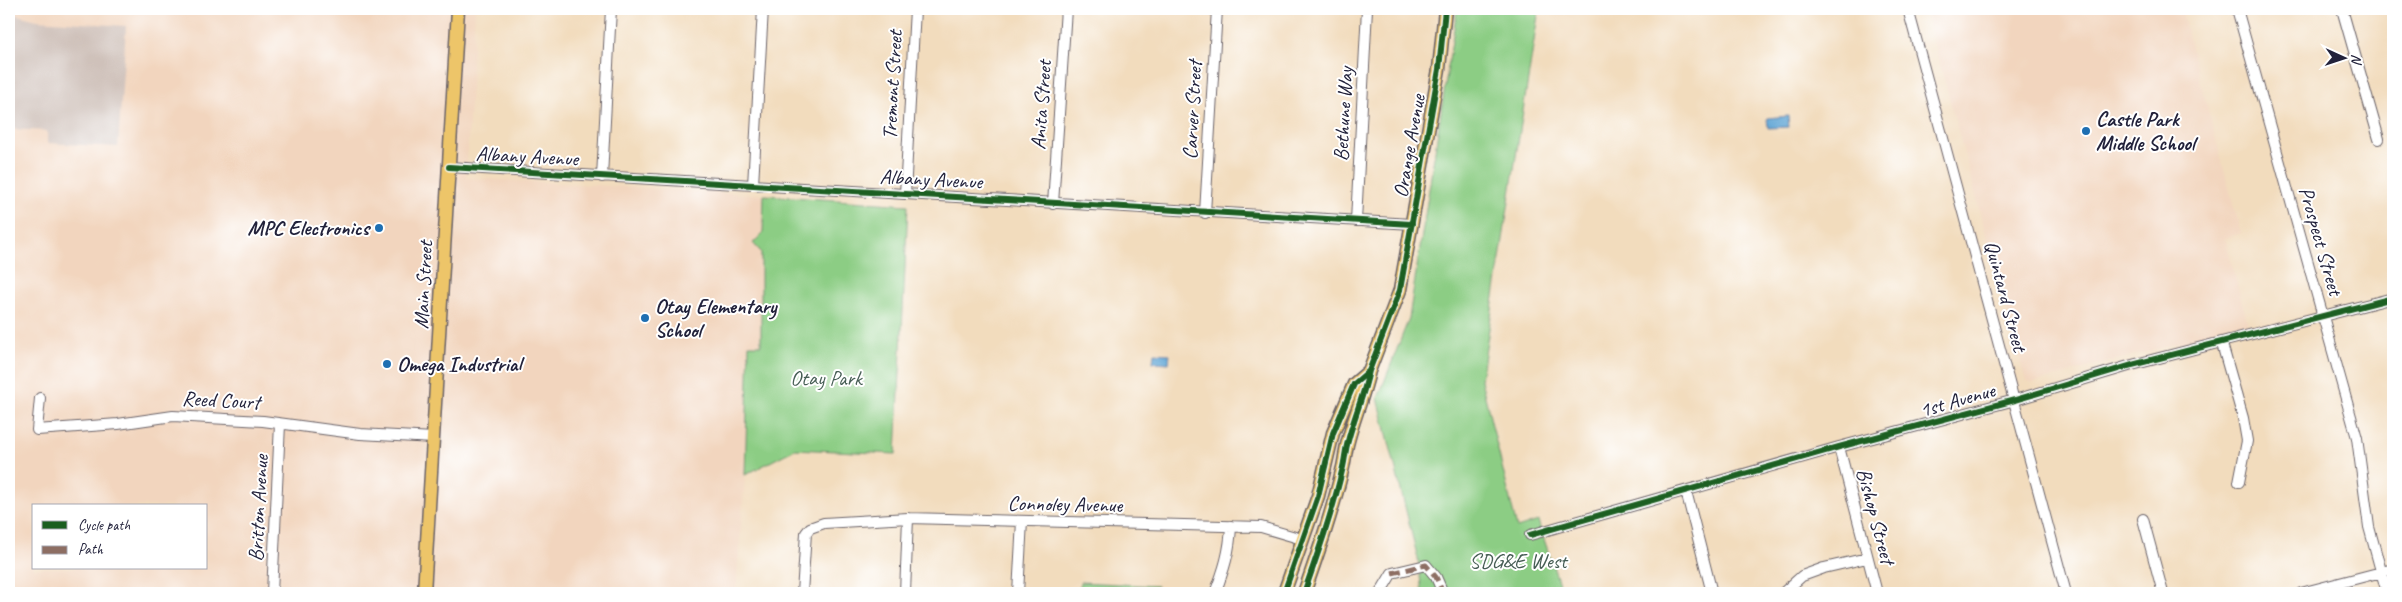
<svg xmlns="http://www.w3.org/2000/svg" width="2402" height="602" font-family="Caveat,sans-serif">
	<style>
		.built { fill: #f2d5be; fill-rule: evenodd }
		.industrial { fill: #cfc1ba }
		.green { fill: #8ccd84; stroke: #577860 }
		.water { fill: #5ea4d4; stroke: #406388 }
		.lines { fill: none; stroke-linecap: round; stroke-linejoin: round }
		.minor-casing { stroke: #6b6368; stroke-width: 12 }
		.major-casing { stroke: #6b6368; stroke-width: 15 }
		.minor { stroke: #fff; stroke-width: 10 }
		.major { stroke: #edc569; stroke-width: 12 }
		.quiet { stroke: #8d6e63; stroke-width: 5; stroke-dasharray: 10 5; stroke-linecap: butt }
		.cycleway-casing { stroke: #fff; stroke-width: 9 }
		.cycleway { stroke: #1b5e20; stroke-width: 6 }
		.poi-dot { fill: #1f6fb2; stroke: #fff; stroke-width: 2 }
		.labels { text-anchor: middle; stroke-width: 4; stroke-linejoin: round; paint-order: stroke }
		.street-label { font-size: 21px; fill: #22223b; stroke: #fff }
		.poi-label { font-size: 21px; font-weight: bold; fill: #22223b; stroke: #fff; text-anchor: start }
		.park-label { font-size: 21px; fill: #475e55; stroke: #fff }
	</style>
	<rect width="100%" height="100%" fill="#fff"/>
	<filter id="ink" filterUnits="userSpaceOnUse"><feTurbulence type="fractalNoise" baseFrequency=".02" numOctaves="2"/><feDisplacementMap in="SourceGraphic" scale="10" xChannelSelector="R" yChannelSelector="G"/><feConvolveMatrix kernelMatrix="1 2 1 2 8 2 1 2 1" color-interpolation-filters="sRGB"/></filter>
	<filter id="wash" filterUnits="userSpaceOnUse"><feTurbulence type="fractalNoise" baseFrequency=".0096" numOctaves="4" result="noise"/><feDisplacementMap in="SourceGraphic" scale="20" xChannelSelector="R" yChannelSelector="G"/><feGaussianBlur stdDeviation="1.12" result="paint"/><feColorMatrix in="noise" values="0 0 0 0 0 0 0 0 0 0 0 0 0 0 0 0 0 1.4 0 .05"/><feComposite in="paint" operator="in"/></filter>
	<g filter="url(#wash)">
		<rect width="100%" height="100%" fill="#f2dcbd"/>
		<!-- built -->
		<path class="built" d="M9 9H475L466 178 764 195 761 252V346L749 345 745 475 736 593H9ZM34 506H206V568H34Z
			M1925 9H2181L2241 233 2225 238 2248 324 2033 383 2028 381 2025 378Z"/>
		<!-- industrial -->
		<path class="industrial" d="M9 13 37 20 126 26 118 147 47 143V131L9 129Z"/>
		<!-- green -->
		<path class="green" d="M1457 9H1539L1481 380 1517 528 1538 521 1562 593H1422L1418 559 1378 398 1409 318Z
			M764 195 908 205 896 454 795 449 745 475 749 345H761V252L753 243 763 233Z
			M1080 582 1157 586 1155 593H1079Z"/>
		<!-- water -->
		<path class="water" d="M1788 116 1789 127 1768 128 1767 118Z
			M1154 353 1170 354 1169 363 1153 362Z"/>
	</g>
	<g filter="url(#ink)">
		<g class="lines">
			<defs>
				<path id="minor" d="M1908 9 2066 593
					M2237 9 2357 438 2369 527 2387 593
					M2342 9 2379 139
					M449 167 1412 224
					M602 177 611 9
					M753 185 763 9
					M905 194 915 9
					M1053 204 1066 9
					M1205 213 1217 9
					M1356 221 1367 9
					M2222 344 2243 418 2247 441 2239 482
					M40 398 37 430 118 424 173 416 263 421 360 434 434 438
					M1839 447 1877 593
					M1686 491 1712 593
					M2143 519 2163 593
					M1530 535 1839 447 2015 400 2132 365 2393 298
					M272 593 280 424
					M802 593 806 533 810 528 824 523 908 518 1261 527 1302 539
					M905 593 908 518
					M1018 593 1022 521
					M1215 593C1224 570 1230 551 1231 526
					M1380 593 1392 573 1426 565 1436 577 1443 593
					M1783 593 1802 576 1824 568 1867 558
					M2301 593 2393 569"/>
				<path id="major" d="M424 593 458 9
					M1284 593 1318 496 1333 433 1354 384 1369 371 1400 290 1439 69 1445 9
					M1304 593C1318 553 1332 513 1342 471 1345 461 1345 451 1348 441 1354 417 1364 395 1369 371"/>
			</defs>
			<!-- minor casing -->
			<use href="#minor" class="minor-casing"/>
			<!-- major casing -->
			<use href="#major" class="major-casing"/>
			<!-- minor -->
			<use href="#minor" class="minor"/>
			<!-- major -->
			<use href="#major" class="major"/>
			<!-- quiet -->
			<path class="quiet" d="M1392 573 1426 565 1436 577 1443 593"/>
			<defs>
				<path id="cycleway" d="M449 167 1412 224
					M1530 535 1839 447 2015 400 2132 365 2393 298
					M1284 593 1318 496 1333 433 1354 384 1369 371 1400 290 1439 69 1445 9
					M1304 593C1318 553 1332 513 1342 471 1345 461 1345 451 1348 441 1354 417 1364 395 1369 371"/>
			</defs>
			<!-- cycleway casing -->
			<use href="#cycleway" class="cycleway-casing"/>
			<!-- cycleway -->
			<use href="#cycleway" class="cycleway"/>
		</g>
	</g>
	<!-- markers -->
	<g class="poi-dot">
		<circle cx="2086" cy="131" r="5"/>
		<circle cx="379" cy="228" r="5"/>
		<circle cx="645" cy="318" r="5"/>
		<circle cx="387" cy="364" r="5"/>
	</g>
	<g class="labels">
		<!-- street labels -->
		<g class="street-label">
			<text transform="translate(892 85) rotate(-87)" y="7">Tremont Street</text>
			<text transform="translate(1041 105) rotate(-86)" y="7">Anita Street</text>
			<text transform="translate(1192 110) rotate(-87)" y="7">Carver Street</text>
			<text transform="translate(1343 114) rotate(-87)" y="7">Bethune Way</text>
			<text transform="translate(1409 146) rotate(-80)" y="7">Orange Avenue</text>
			<text transform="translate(527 156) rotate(3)" y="7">Albany Avenue</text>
			<text transform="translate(931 179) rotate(3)" y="7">Albany Avenue</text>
			<text transform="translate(2321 241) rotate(74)" y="7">Prospect Street</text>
			<text transform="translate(423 285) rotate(-87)" y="7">Main Street</text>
			<text transform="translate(2006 296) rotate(75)" y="7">Quintard Street</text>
			<text transform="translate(221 400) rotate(3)" y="7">Reed Court</text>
			<text transform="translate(1957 400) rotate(-16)" y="7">1st Avenue</text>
			<text transform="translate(1065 504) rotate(1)" y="7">Connoley Avenue</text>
			<text transform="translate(258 508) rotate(-87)" y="7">Britton Avenue</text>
			<text transform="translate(1876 516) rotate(75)" y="7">Bishop Street</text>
		</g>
		<!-- poi labels -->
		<g class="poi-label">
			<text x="2096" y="126">Castle Park<tspan x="2096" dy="24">Middle School</tspan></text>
			<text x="369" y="235" text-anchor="end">MPC Electronics</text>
			<text x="655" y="313">Otay Elementary<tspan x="655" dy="24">School</tspan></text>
			<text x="397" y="371">Omega Industrial</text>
		</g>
		<!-- park labels -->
		<g class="park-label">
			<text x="826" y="385">Otay Park</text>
			<text x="1518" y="568">SDG&amp;E West</text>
		</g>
	</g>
	<!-- margin -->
	<rect width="2402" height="602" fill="none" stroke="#fff" stroke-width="30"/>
	<!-- legend -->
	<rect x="32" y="504" width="175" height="65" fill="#ffffff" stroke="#a7a7b1"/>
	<rect x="42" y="521" width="25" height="8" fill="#1b5e20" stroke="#a7a7b1"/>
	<text x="78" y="530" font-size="15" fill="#22223b">Cycle path</text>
	<rect x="42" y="546" width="25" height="8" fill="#8d6e63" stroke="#a7a7b1"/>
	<text x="78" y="554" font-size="15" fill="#22223b">Path</text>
	<!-- north arrow -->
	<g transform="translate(2344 58) rotate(93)" stroke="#ffffff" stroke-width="4" paint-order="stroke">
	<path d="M0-4L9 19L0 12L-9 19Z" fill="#22223b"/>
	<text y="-8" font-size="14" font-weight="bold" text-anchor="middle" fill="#22223b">N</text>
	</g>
</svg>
